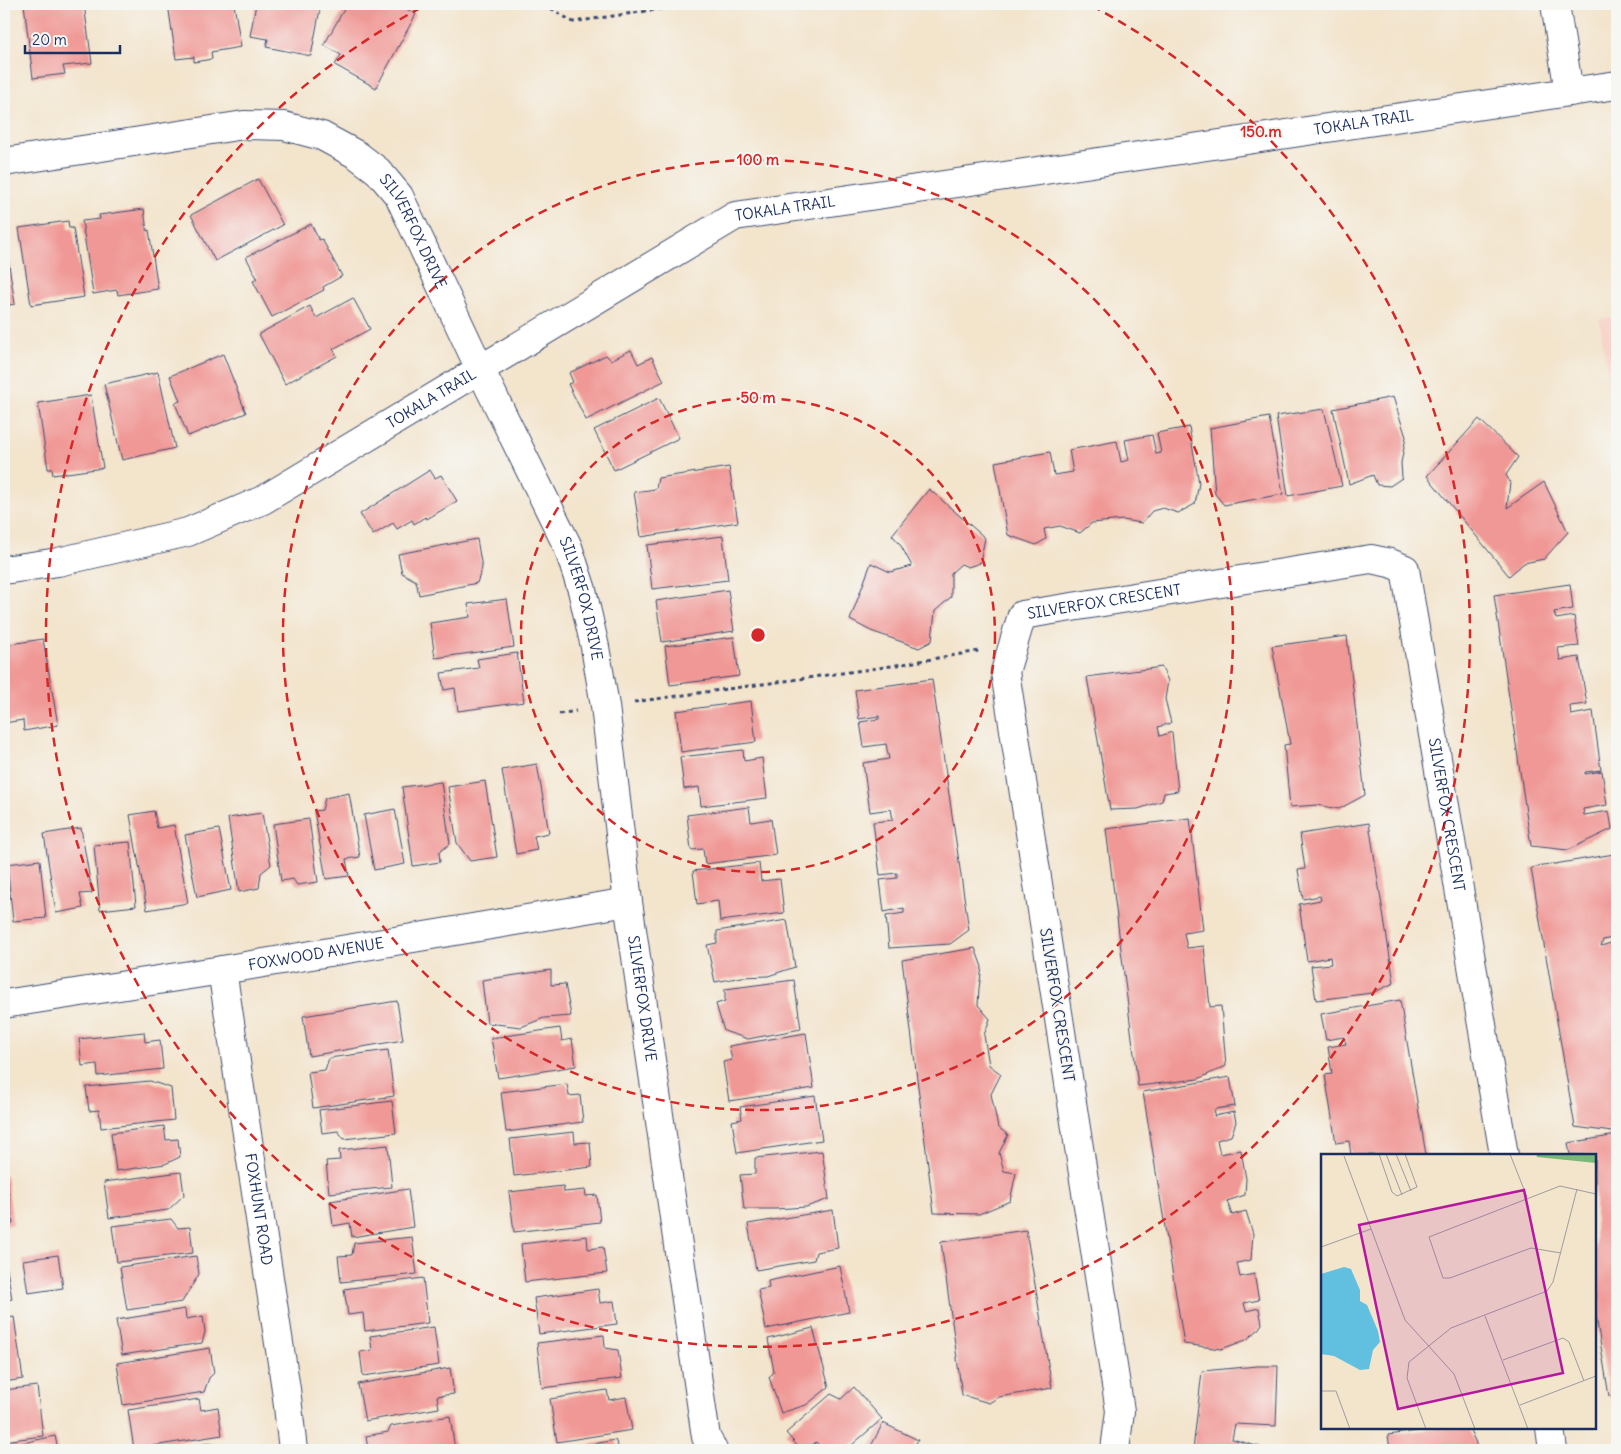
<svg xmlns="http://www.w3.org/2000/svg" width="1621" height="1454" font-family="Delius,sans-serif">
	<style>
		.built { fill: #f7d1c6 }
		.building { fill: #f09895 }
		.lines { fill: none; stroke-linecap: round; stroke-linejoin: round }
		.minor-casing { stroke: #3b4a6e; stroke-width: 30 }
		.tertiary-casing { stroke: #3b4a6e; stroke-width: 30 }
		.path { stroke: #3b4a6e; stroke-width: 3; stroke-dasharray: 4 4; stroke-linecap: butt }
		.minor { stroke: #fff; stroke-width: 28 }
		.tertiary { stroke: #fff; stroke-width: 28 }
		.ring { fill: none; stroke: #d62828; stroke-width: 2.5; stroke-dasharray: 9 6 }
		.labels { text-anchor: middle; stroke-width: 4; stroke-linejoin: round; paint-order: stroke }
		.street-label { font-size: 15px; fill: #1b2f5e; stroke: #f6f6f2 }
		.inset-road { fill: none; stroke: #9d9ca0; stroke-width: 1 }
		.view { fill: #b5179e; fill-opacity: 0.15; stroke: #b5179e; stroke-width: 2.5 }
		.inset-edge { fill: none; stroke: #1b2f5e; stroke-width: 2.5 }
		.centre { fill: #d62828; stroke: #f6f6f2; stroke-width: 2.5 }
		.ring-label { font-size: 15px; text-anchor: middle; font-weight: bold; fill: #d62828; stroke: #f6f6f2; stroke-width: 4; stroke-linejoin: round; paint-order: stroke }
	</style>
	<rect width="100%" height="100%" fill="#f6f6f2"/>
	<filter id="ink" filterUnits="userSpaceOnUse"><feTurbulence type="fractalNoise" baseFrequency=".02" numOctaves="2"/><feDisplacementMap in="SourceGraphic" scale="10" xChannelSelector="R" yChannelSelector="G"/><feConvolveMatrix kernelMatrix="1 2 1 2 8 2 1 2 1" color-interpolation-filters="sRGB"/></filter>
	<filter id="wash" filterUnits="userSpaceOnUse"><feTurbulence type="fractalNoise" baseFrequency=".0096" numOctaves="4" result="noise"/><feDisplacementMap in="SourceGraphic" scale="20" xChannelSelector="R" yChannelSelector="G"/><feGaussianBlur stdDeviation="1.12" result="paint"/><feColorMatrix in="noise" values="0 0 0 0 0 0 0 0 0 0 0 0 0 0 0 0 0 1.4 0 .05"/><feComposite in="paint" operator="in"/></filter>
	<g filter="url(#wash)">
		<rect width="100%" height="100%" fill="#f3e4cc"/>
		<!-- built -->
		<path class="built" d="M1617 316V433L1599 319Z"/>
		<g id="blocks">
			<!-- building -->
			<path class="building" d="M24 4H84L92 63 63 66 65 74 33 78Z
				M168 4H234L241 47 211 52 212 59 194 62V57L176 59Z
				M256 4H321L311 56 266 47 268 39 250 36Z
				M347 4H397L416 14 376 88 335 65 341 55 324 45Z
				M258 179 283 225 215 261 191 215Z
				M144 209 147 231 149 230 158 289 118 295 117 290 93 294 82 221 100 219 99 215Z
				M68 221 69 228H73L84 297 31 305 19 228Z
				M311 224 319 240 322 239 342 276 323 287 324 290 272 317 253 281 257 278 246 257Z
				M5 239 15 304 4 306V240Z
				M353 298 370 329 333 349 337 356 285 384 259 334 310 306 316 318Z
				M631 350 638 364 652 357 664 381 586 420 568 384 573 382 569 373 606 355 611 360Z
				M223 354 246 413 188 436 175 403 180 401 170 376Z
				M158 372 175 448 122 460 104 384Z
				M91 395 103 468 53 475 52 469H48L38 403Z
				M1393 397 1406 437 1401 463 1402 478 1390 486 1377 485 1373 475 1349 484 1333 409Z
				M659 398 679 438 614 470 594 430Z
				M1324 409 1342 486 1288 496 1276 416Z
				M1269 417 1283 494 1224 505 1215 494 1210 428Z
				M1479 419 1518 457 1506 475 1510 482 1507 508 1544 482 1568 532 1544 559 1524 563 1509 576 1427 476Z
				M1189 427 1199 483 1195 504 1178 513 1163 508 1152 511 1142 523 1123 520 1092 523 1080 533 1060 526 1044 529 1046 539 1036 545 1008 535 995 462 1050 452 1054 475 1073 472 1069 450 1117 441 1121 462 1129 460 1125 440 1152 435 1156 454 1161 453 1157 433Z
				M729 467 738 522 641 537 634 492 656 489 658 478Z
				M430 470 435 478 441 475 457 501 427 519 425 517 414 524 412 520 397 529 393 523 373 535 360 514Z
				M929 489 985 538 980 563 968 567 961 564 951 573V597L935 611 932 641 919 648 871 631 850 620 871 563 890 572 912 566 900 544 892 535Z
				M723 536 728 580 652 589 647 545Z
				M477 539 482 568 477 583 419 595 416 581 402 573 398 554Z
				M1570 584 1573 609 1554 612 1556 619 1574 616 1579 646 1558 648 1560 660 1579 657 1587 704 1570 706 1571 715 1593 711 1601 770 1585 772V774L1602 771 1607 805 1583 809 1584 815 1609 811 1612 829 1568 850 1531 846 1494 595Z
				M728 590 734 631 662 642 656 601Z
				M507 599 514 647 435 658 430 623 470 617 468 604Z
				M1347 636 1365 795 1339 809 1317 805 1290 807 1284 745 1290 744 1272 646Z
				M734 637 739 676 670 685 665 646Z
				M43 639 58 725 24 731 23 720 4 723V645Z
				M517 653 524 702 458 711 455 688 444 690 441 673 479 668 477 659Z
				M1162 667 1168 681 1165 699 1171 723 1158 727 1160 736 1172 732 1178 791 1164 793 1162 801 1138 809 1110 810 1087 677Z
				M932 679 969 930 950 944 889 948 886 916 904 913V908L884 912 880 880 897 878V873L880 875 873 822 893 820 891 809 870 812 863 763 889 759 886 744 864 747 860 722 879 719V716L859 719 855 690Z
				M751 701 756 742 681 752 676 711Z
				M743 750 744 761 762 758 767 798 701 806 699 787 684 789 680 757Z
				M537 764 549 833 534 836 537 850 516 854 502 770Z
				M485 781 497 857 470 861 457 843 448 787Z
				M441 782 450 844 439 852 440 862 413 866 402 787Z
				M349 793 360 857 346 859 349 876 326 879 314 811 322 810 325 798Z
				M749 807 751 822 771 819 776 855 705 864 703 849 691 850 687 815Z
				M395 809 405 864 374 870 364 815Z
				M154 811 157 828 174 825 188 903 147 910 130 815Z
				M262 813 271 865 261 873 259 888 239 892 228 818Z
				M1190 818 1203 930 1184 933 1187 948 1204 946 1210 1007 1221 1006 1226 1066 1198 1079 1138 1086 1106 829Z
				M309 819 318 882 297 885 293 879 281 881 273 824Z
				M1369 823 1394 983 1372 993 1316 1000 1311 966 1331 964 1330 957 1307 961 1299 904 1321 900 1320 896 1303 899 1298 870 1305 869 1300 834Z
				M81 828 92 893 80 894 83 908 56 913 44 834Z
				M219 829 231 890 197 897 185 835Z
				M130 842 136 906 100 910 94 845Z
				M1614 854 1617 875V937L1603 940 1601 946 1617 941V1129L1612 1132 1575 1127 1531 868Z
				M40 860 46 918 13 921 7 864Z
				M759 863 761 881 780 879 784 913 720 921 718 901 697 904 693 871Z
				M787 920 795 967 768 976 742 977 715 982 707 945 717 943V931Z
				M975 948 982 967 979 988 978 1005 990 1019 984 1035 989 1065 1001 1074 991 1094 998 1127 1008 1135 999 1153 1004 1171 1016 1173 1010 1201 979 1214 934 1213 902 960Z
				M551 970V985L565 984 571 1016 544 1018 521 1027 487 1023 482 980Z
				M794 980 801 1029 748 1039 724 1031 716 1004 725 1001V989Z
				M1400 1000 1426 1155H1351L1349 1141 1336 1143 1325 1075 1332 1074 1328 1047 1346 1044 1344 1037 1326 1040 1321 1014Z
				M397 1001 403 1040 309 1056 303 1016Z
				M560 1028 562 1041 572 1039 576 1066 498 1078 491 1038Z
				M144 1032 145 1042 160 1040 163 1069 98 1076 97 1064 82 1066 79 1039Z
				M806 1033 814 1088 729 1101 723 1062 732 1060 729 1046Z
				M388 1050 394 1096 313 1108 308 1072 325 1070 329 1058Z
				M1230 1077 1235 1106 1215 1109 1214 1116 1234 1112 1236 1122 1231 1136 1217 1140 1220 1154 1241 1150 1246 1179 1245 1195 1227 1201 1232 1215 1246 1211 1253 1234 1251 1260 1237 1263 1240 1277 1254 1274 1259 1300 1244 1303 1246 1311 1259 1308 1262 1324 1257 1331 1246 1340 1221 1349 1184 1344 1143 1092Z
				M150 1081 171 1088 174 1120 101 1128 99 1110 89 1111 86 1087Z
				M567 1084 569 1096 580 1095 583 1122 506 1132 501 1092Z
				M815 1096 822 1140 737 1153 732 1121 742 1119 740 1107Z
				M392 1101 396 1133 344 1139 338 1131 322 1133 319 1110Z
				M164 1126 166 1140 178 1139 180 1157 165 1164 116 1171 111 1133Z
				M574 1132 575 1143 590 1142 592 1167 514 1176 510 1139Z
				M1617 1135V1398L1609 1396 1595 1310V1155H1570L1568 1143Z
				M388 1145 392 1187 329 1193 326 1161 340 1160 339 1150Z
				M822 1151 829 1199 806 1207 775 1209H744L740 1175 755 1174V1158Z
				M181 1172 184 1195 168 1210 109 1218 104 1182Z
				M6 1175 13 1224 4 1226V1176Z
				M563 1186 564 1192 585 1190 586 1196 597 1195 600 1222 514 1232 509 1192Z
				M408 1189 413 1227 352 1237 350 1223 333 1226 330 1201Z
				M833 1210 838 1248 816 1252 814 1260 756 1270 748 1224Z
				M171 1219 178 1228 190 1227 193 1253 117 1262 112 1226Z
				M1026 1230 1052 1388 999 1397 989 1403 962 1395 941 1242Z
				M587 1236 588 1249 603 1247 607 1273 525 1282 521 1244Z
				M412 1237 417 1274 341 1282 338 1256 352 1255 354 1243Z
				M58 1255 63 1288 28 1293 23 1260Z
				M196 1256 199 1274 182 1302 127 1310 120 1267Z
				M5 1258 12 1299 4 1301V1259Z
				M840 1266 849 1312 766 1329 758 1290 769 1288 768 1281Z
				M423 1278 428 1323 365 1331 363 1313 348 1315 344 1289Z
				M598 1289 600 1303 614 1301 617 1324 539 1334 534 1298Z
				M185 1309 186 1319 203 1316 205 1332 202 1343 122 1355 116 1320Z
				M14 1317 23 1379 4 1382V1319Z
				M434 1327 439 1365 363 1376 360 1352 372 1350 370 1336Z
				M813 1328 829 1387 806 1405 781 1413 769 1377 774 1372 768 1339Z
				M604 1335 605 1348 618 1350 622 1378 542 1388 537 1343Z
				M210 1348 214 1373 209 1378 204 1392 123 1405 117 1363Z
				M1258 1366H1278L1276 1426 1235 1424 1232 1439 1270 1450H1193L1202 1371Z
				M450 1368 454 1394 437 1396 439 1408 365 1421 358 1384Z
				M37 1386 43 1436 4 1441V1390Z
				M854 1387 882 1419 846 1450H823L816 1442 807 1450H801L786 1433 831 1394 841 1399Z
				M607 1390 609 1400 626 1397 632 1430 557 1442 550 1399Z
				M199 1399 201 1410 218 1407 222 1435 134 1449 128 1410Z
				M450 1416 455 1450H368L366 1436 388 1432 391 1426Z
				M883 1423 918 1440 912 1450H869Z
				M1439 1428H1469L1476 1443V1450H1390L1388 1435Z
				M55 1436 58 1450H4V1447Z
				M615 1440 620 1450H566V1449Z
				M211 1443 212 1450H170V1449Z"/>
		</g>
	</g>
	<g filter="url(#ink)">
		<use href="#blocks" fill-opacity="0" stroke="#3b4a6e" stroke-width="1"/>
		<g class="lines">
			<defs>
				<g id="minor">
					<path d="M1555 4 1569 92"/>
					<path id="s1" d="M4 162 244 125 284 126 322 136 357 155 378 171 399 196 480 369 568 547 582 590 595 647 605 706 628 902 706 1437 713 1450"/>
					<path id="s2" d="M222 970 286 1389 293 1450"/>
					<path id="s3" d="M4 1004 222 970 628 902"/>
					<path d="M1550 1428 1553 1450"/>
					<path id="s4" d="M1115 1450 1120 1411 1005 672 1022 615 1371 559 1390 563 1405 569 1504 1155"/>
				</g>
				<g id="tertiary">
					<path id="s5" d="M4 570 58 562 188 532 263 500 735 216 1617 85"/>
				</g>
			</defs>
			<!-- minor casing -->
			<use href="#minor" class="minor-casing"/>
			<!-- tertiary casing -->
			<use href="#tertiary" class="tertiary-casing"/>
			<!-- path -->
			<path class="path" d="M544 4 573 22 694 4
				M634 702 885 667 979 651
				M559 714 576 711"/>
			<!-- minor -->
			<use href="#minor" class="minor"/>
			<!-- tertiary -->
			<use href="#tertiary" class="tertiary"/>
		</g>
	</g>
	<!-- distance rings -->
	<g class="ring">
		<circle cx="758" cy="635" r="237"/>
		<circle cx="758" cy="635" r="475"/>
		<path d="M1092 6A712 712 0 1 1 424 6"/>
	</g>
	<g class="labels">
		<!-- street labels -->
		<g class="street-label">
			<text dy="5" stroke="none"><textPath href="#s5" startOffset="1456">TOKALA TRAIL</textPath></text>
			<text dy="5" stroke="none"><textPath href="#s5" startOffset="871">TOKALA TRAIL</textPath></text>
			<text dy="5" stroke="none"><textPath href="#s1" startOffset="459">SILVERFOX DRIVE</textPath></text>
			<text dy="5" stroke="none"><textPath href="#s5" startOffset="466">TOKALA TRAIL</textPath></text>
			<text dy="5" stroke="none"><textPath href="#s1" startOffset="864">SILVERFOX DRIVE</textPath></text>
			<text dy="5" stroke="none"><textPath href="#s4" startOffset="930">SILVERFOX CRESCENT</textPath></text>
			<text dy="5" stroke="none"><textPath href="#s4" startOffset="1485">SILVERFOX CRESCENT</textPath></text>
			<text dy="5" stroke="none"><textPath href="#s3" startOffset="316">FOXWOOD AVENUE</textPath></text>
			<text dy="5" stroke="none"><textPath href="#s1" startOffset="1269">SILVERFOX DRIVE</textPath></text>
			<text transform="translate(1057 1005) rotate(81)" y="5">SILVERFOX CRESCENT</text>
			<text dy="5" stroke="none"><textPath href="#s2" startOffset="242">FOXHUNT ROAD</textPath></text>
		</g>
	</g>
	<!-- overview -->
	<g transform="translate(1321 1154)">
		<rect width="275" height="275" fill="#f3e4cc"/>
		<path d="M215 0H275V9L216 3Z" fill="#78b879"/>
		<path d="M23 113 30 115 39 136V147L46 151 57 177 59 188 52 196 48 215 39 216 13 202 0 200V120Z" fill="#61c0e0"/>
		<path class="inset-road" d="M58 0 71 38 76 42 96 33 84 0M65 0 81 41M75 0 90 37M189 0 206 43M23 2 84 166 133 220 154 275M0 93 50 75M240 99 210 94 129 124H122L108 83 239 32 275 40M164 162 207 275M182 206 242 184 248 188 263 227M0 237H15L29 275M199 251 275 222M105 275 86 224 88 208 130 174 226 137 232 128 256 35"/>
		<path class="view" d="M203 36 242 219 77 255 38 71Z"/>
		<rect width="275" height="275" class="inset-edge"/>
	</g>
	<circle cx="758" cy="635" r="8" class="centre"/>
	<g class="ring-label">
		<text x="1261" y="137">150 m</text>
		<text x="758" y="165">100 m</text>
		<text x="758" y="403">50 m</text>
	</g>
	<!-- margin -->
	<rect width="1621" height="1454" fill="none" stroke="#f6f6f2" stroke-width="20"/>
	<!-- scale -->
	<path d="M25 45v8h95v-8" fill="none" stroke="#1b2f5e" stroke-width="2.5"/>
	<text x="32" y="45" font-size="15" fill="#1b2f5e" stroke="#f6f6f2" stroke-width="4" paint-order="stroke">20 m</text>
</svg>
